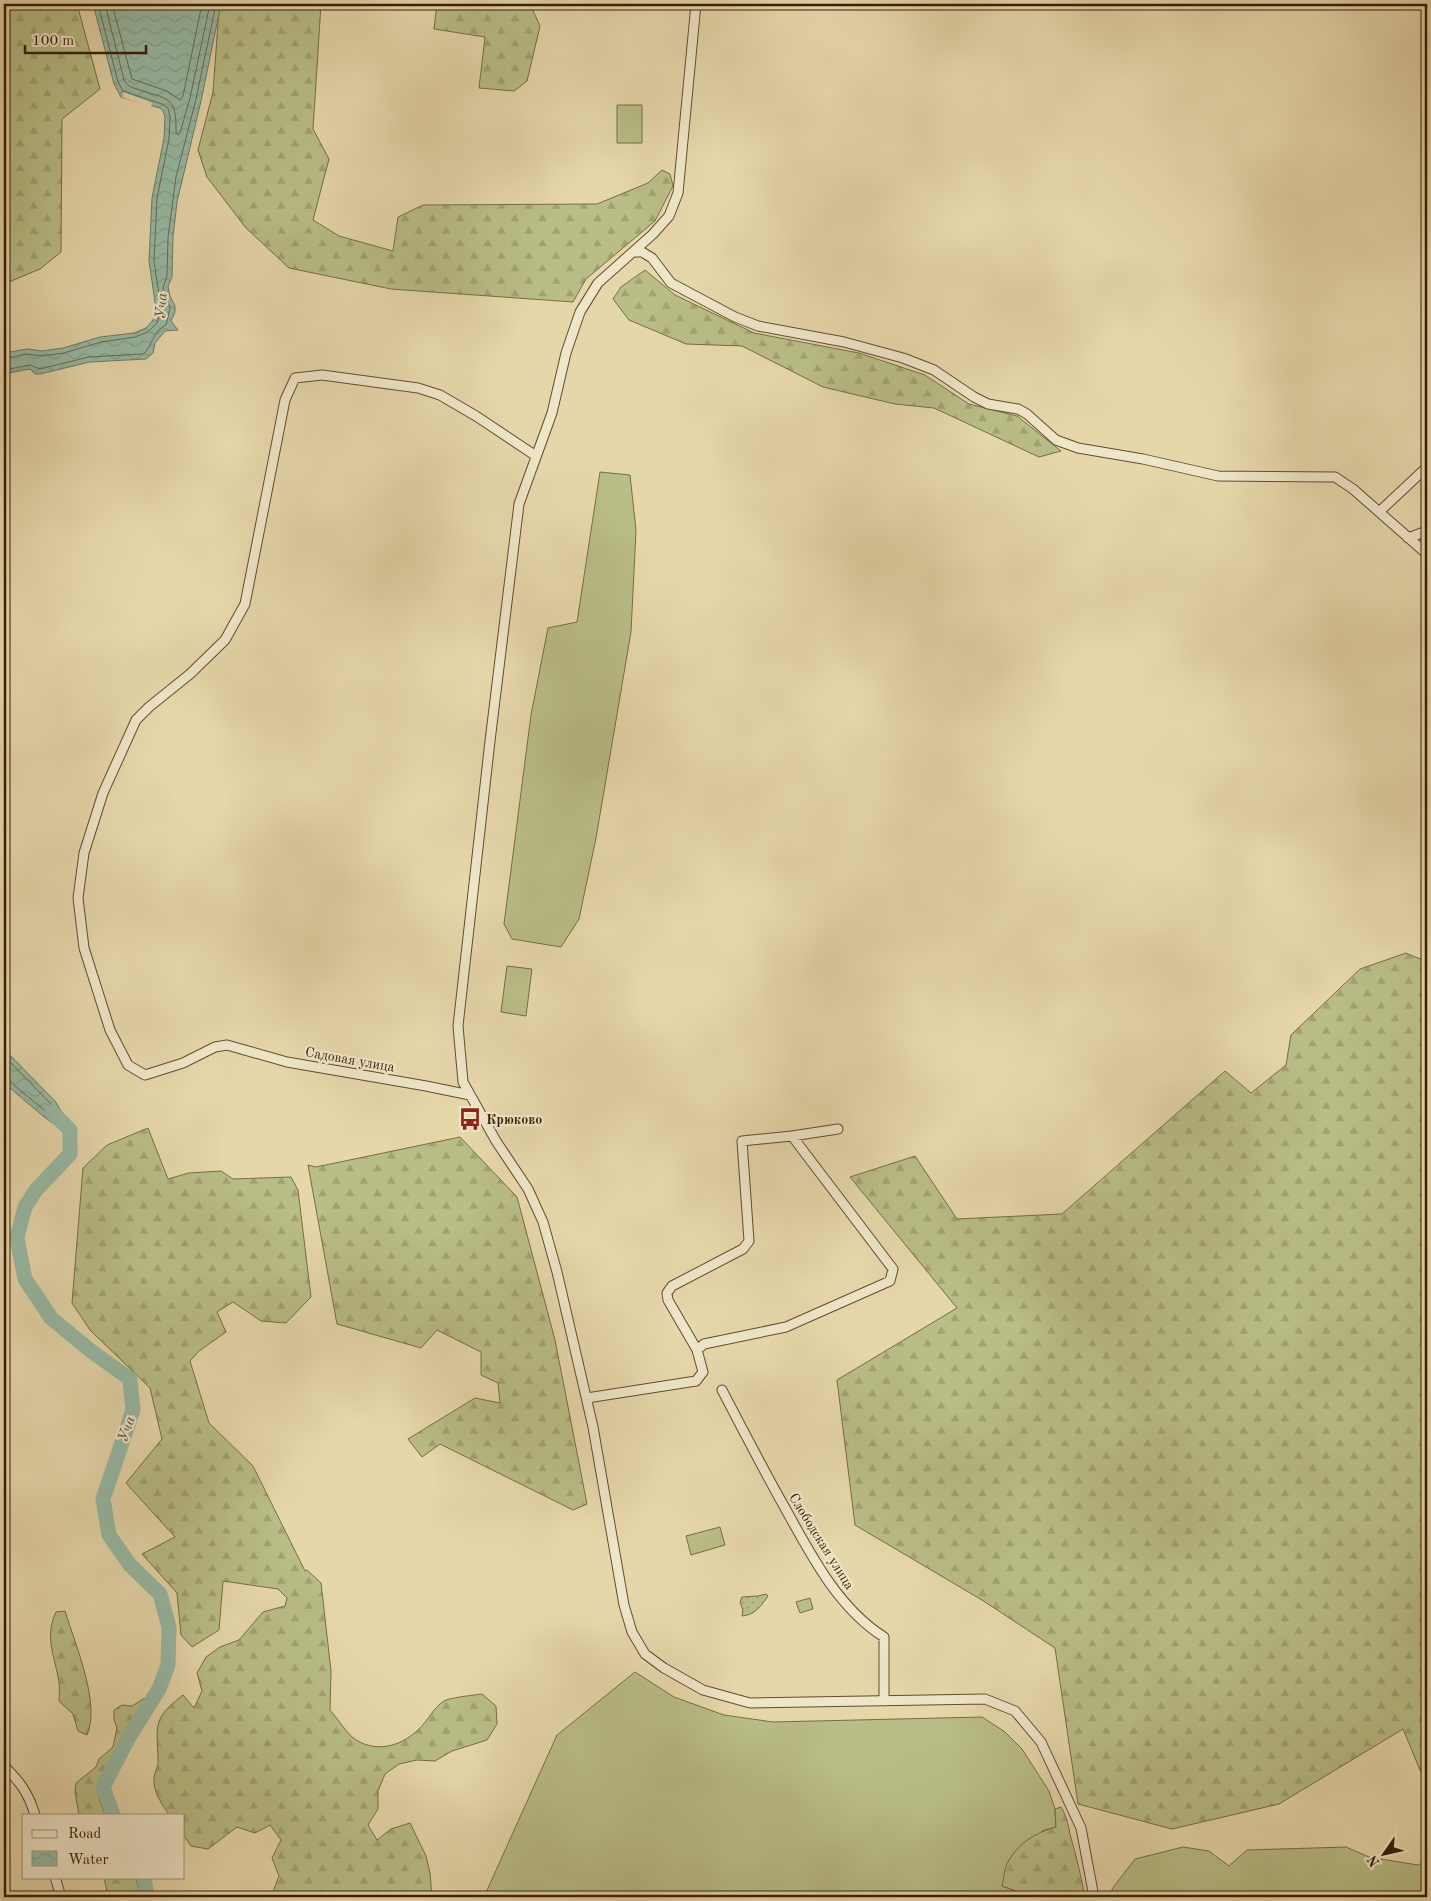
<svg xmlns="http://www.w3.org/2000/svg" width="1431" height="1901" font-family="'Old Standard TT',serif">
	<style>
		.grass { fill: #b9bd86; stroke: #786c45 }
		.forest { fill: url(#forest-firs); stroke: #786c45 }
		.park { fill: url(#park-dots); stroke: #786c45 }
		.water { fill: url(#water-waves); stroke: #717b65 }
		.pier { fill: #e6d7ab }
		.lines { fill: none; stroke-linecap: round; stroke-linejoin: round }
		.shore { stroke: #686b54; stroke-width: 1 }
		.river { stroke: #97baa5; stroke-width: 15 }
		.minor-casing { stroke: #644b2e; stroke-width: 11 }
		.minor { stroke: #efe5c8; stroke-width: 9 }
		.labels { text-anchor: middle; stroke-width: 4.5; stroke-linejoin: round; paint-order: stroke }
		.street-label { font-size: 14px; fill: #381c04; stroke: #efe5c8 }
		.poi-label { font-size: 14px; font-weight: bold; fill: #381c04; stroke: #efe5c8; text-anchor: start }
		.water-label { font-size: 15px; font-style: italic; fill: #544b34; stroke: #efe5c8 }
	</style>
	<defs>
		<pattern id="forest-firs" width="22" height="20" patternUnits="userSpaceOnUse" patternTransform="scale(1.25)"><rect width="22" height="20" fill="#b9bd86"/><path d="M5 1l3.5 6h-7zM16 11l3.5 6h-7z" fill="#a0a272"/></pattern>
		<pattern id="park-dots" width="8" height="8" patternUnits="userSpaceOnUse" patternTransform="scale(1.25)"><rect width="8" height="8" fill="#b9bd86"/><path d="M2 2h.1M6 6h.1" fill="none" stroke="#a0a272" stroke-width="1.8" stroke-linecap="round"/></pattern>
		<pattern id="water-waves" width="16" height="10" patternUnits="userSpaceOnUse" patternTransform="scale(1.25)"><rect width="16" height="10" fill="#97baa5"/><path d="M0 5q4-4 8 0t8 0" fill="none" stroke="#839f8c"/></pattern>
	</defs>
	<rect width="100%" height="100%" fill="#e6d7ab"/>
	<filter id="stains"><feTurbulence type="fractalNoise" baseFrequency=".004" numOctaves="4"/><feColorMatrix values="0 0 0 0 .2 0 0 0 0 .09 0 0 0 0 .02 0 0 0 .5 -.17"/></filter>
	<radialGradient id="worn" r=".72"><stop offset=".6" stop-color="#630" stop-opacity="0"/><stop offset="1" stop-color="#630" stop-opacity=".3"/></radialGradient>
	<!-- grass -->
	<path class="grass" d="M617 105H642V143H617Z
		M600 472 630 475 636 530 631 632 596 838 579 919 561 947 512 939 504 924 531 715 548 628 577 622Z
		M507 966 532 969 526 1016 501 1012Z
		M720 1527 725 1545 691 1555 686 1536Z
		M810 1598 813 1609 800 1613 796 1602Z
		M635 1672 674 1697 724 1715 773 1722 982 1717 1005 1732 1022 1749 1049 1791 1055 1809 1056 1827 1042 1831 1002 1886 1033 1897H484L557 1735Z
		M1183 1847 1209 1851 1229 1866 1247 1850 1346 1847 1369 1857 1418 1865 1427 1861V1897H1113L1112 1889 1135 1859Z"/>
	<!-- forest -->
	<path class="forest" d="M4 4H77L100 89 62 119 61 252 40 269 4 284Z
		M222 4H321L313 129 329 159 313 220 339 236 393 251 398 217 423 205 597 204 648 183 662 170 670 174 673 186 655 221 586 279 573 302 391 289 289 268 246 228 207 177 198 150 213 92 219 9Z
		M437 4H530L540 26 527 81 514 91 479 88 485 37 434 29Z
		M645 270 675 295 754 333 859 353 925 375 969 404 1017 416 1061 451 1039 457 934 408 895 404 823 387 742 346 686 344 629 320 613 299 621 287Z
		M1406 953 1420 959 1427 954V1787L1403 1729 1279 1804 1172 1829 1078 1804 1055 1648 982 1600 855 1525 837 1380 957 1308 850 1177 915 1156 957 1219 1062 1214 1225 1071 1251 1093 1286 1065 1291 1035 1360 969Z
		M148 1128 168 1179 189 1173 221 1171 233 1179 291 1177 298 1190 311 1297 286 1323 261 1321 233 1302 217 1312 226 1332 199 1351 190 1361 209 1423 253 1466 305 1571 307 1570 321 1583 331 1671 330 1710C337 1718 344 1729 352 1737 374 1754 400 1747 418 1730 428 1721 433 1708 444 1701 448 1698 474 1695 482 1694L496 1706 497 1724 487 1740 452 1751 435 1761 417 1760 399 1764 385 1774 378 1791V1809L368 1825 377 1840 391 1829 410 1823 426 1856 430 1873 432 1897H271L279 1876 272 1858 281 1840 270 1825 255 1833 237 1827 208 1849 191 1846 184 1836V1815H169C162 1804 153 1792 154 1779 154 1772 159 1766 158 1760 157 1724 152 1719 183 1695L194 1708 202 1691 197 1673 206 1657 220 1647 239 1640 263 1612 285 1606 287 1598 278 1589 223 1581 219 1630 192 1647 181 1635 177 1593 142 1554 175 1537 126 1483 162 1439 150 1388 90 1330 72 1303 83 1168 107 1145Z
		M460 1137 517 1197 555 1340 587 1504 573 1510 440 1444 422 1457 408 1439 475 1398 500 1403 498 1383 481 1375V1352L437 1330 421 1348 337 1324 308 1165 316 1167Z
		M65 1611C75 1644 101 1704 87 1735L78 1731 73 1714 59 1701C59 1695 60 1688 59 1682 55 1657 44 1637 56 1612Z
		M148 1696V1705L100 1781 99 1799 105 1815H79L75 1792 76 1783 96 1767 99 1759 113 1747 117 1728 114 1720V1710L122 1705 132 1706Z
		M1061 1807C1068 1819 1068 1826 1071 1838 1077 1858 1081 1877 1085 1897H1033L1002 1886C1004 1878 1004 1869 1008 1862 1018 1843 1035 1833 1056 1827L1055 1809Z
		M104 1877H136L140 1897H108Z"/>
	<!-- park -->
	<path class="park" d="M766 1594 768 1596C761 1606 755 1615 742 1616L743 1610 740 1602 742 1597 758 1596Z"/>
	<!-- water -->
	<path class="water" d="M93 4H221L201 101 177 202 173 237 172 277 168 286 170 296 175 306V312L171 321 178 330 165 331 155 343 153 353 146 359 90 362 40 374H35L30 369 9 373 5 375 6 378 9 379 8 382 4 385V355L10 352 27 349 42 351 63 348 100 337 134 333 146 328 153 320 156 309 149 261 152 198 164 138 165 117 163 111 160 108 121 97 114 84Z
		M4 1049 55 1101 70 1125 62 1130 43 1116 4 1083Z"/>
	<!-- pier -->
	<path class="pier" d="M124 92 152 103 151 107 122 97Z"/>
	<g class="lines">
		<!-- shore -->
		<path class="shore" d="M105 4 124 80C128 86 130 87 137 89 167 100 177 94 176 133L178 135 180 133 190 98 210 4
			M112 4 132 79 167 91 180 100 183 96 202 4
			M4 359 27 354 42 356 64 353 101 342 135 337 148 332 157 323 161 309 154 261 157 198 169 139 170 117 168 108 162 104 123 91 118 82 98 4
			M4 370 30 365 40 369 89 357 143 354C153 347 151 332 166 325L170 308 163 288 167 276 168 237 176 177 196 99 216 4
			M4 1056 51 1104 57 1118H54L9 1081 4 1080"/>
		<!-- river -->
		<path class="river" d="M52 1112 70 1130V1154L36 1190 25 1207 17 1238 25 1279 51 1318 91 1351 130 1379 133 1410 103 1499 109 1535 130 1565 160 1594 169 1627 168 1665 159 1689 129 1737 103 1787 113 1815
			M144 1877 147 1897"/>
		<defs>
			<path id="minor" d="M696 4 678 193 669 216 653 234 598 283 580 312 566 353 552 413 519 504 490 741 458 1026 463 1082 496 1141 528 1189 543 1222 557 1272 593 1427 624 1605 632 1632 645 1654 664 1668 703 1690 750 1703 985 1699 1015 1711 1041 1742 1081 1828 1094 1897
				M633 252H642L652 258 671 283 735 317 758 326 844 342 903 358 934 370 974 397 988 404 1018 409 1027 414 1056 440 1078 448 1143 459 1218 476 1335 477 1353 489 1427 554
				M1379 512 1427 467
				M1408 538 1427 531
				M470 1095 426 1086 287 1062 227 1045 215 1047 183 1063 145 1075 128 1065 110 1030 84 948 78 898 84 853 103 793 136 720 149 707 190 674 225 640 245 604 285 400 295 378 322 375 418 388 440 395 476 416 536 456
				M697 1350 668 1300 667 1293 672 1286 743 1249 749 1241 742 1141 792 1136
				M722 1390C743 1430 763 1469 785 1508 811 1555 838 1608 884 1637V1701
				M587 1398 696 1381 703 1372 697 1350 704 1344 786 1327 890 1281 893 1269 792 1136 838 1129
				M4 1766C20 1782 28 1792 35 1815
				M55 1877 61 1897"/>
		</defs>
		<!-- minor casing -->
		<use href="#minor" class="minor-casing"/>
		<!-- minor -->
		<use href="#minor" class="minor"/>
	</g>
	<!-- icons -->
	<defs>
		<symbol id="bus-bare" viewBox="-9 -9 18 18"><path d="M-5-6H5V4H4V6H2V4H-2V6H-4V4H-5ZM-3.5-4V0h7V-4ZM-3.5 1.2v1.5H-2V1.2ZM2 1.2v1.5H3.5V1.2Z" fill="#8f2418" stroke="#efe5c8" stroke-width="2.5" paint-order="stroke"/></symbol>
	</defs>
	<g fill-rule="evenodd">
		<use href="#bus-bare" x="454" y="1103" width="32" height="32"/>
	</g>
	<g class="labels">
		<!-- street labels -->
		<g class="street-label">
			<text transform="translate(350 1059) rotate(10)" y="5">Садовая улица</text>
			<text transform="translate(822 1541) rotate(58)" y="5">Слободская улица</text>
		</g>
		<!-- poi labels -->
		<g class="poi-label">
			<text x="486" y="1124">Крюково</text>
		</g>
		<!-- water labels -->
		<g class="water-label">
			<text transform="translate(161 306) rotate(-86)" y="5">Уча</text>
			<text transform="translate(126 1429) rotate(-71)" y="5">Уча</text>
		</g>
	</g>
	<!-- margin -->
	<rect width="1431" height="1901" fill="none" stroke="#e6d7ab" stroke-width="20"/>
	<rect x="5" y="5" width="1421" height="1891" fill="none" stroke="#381c04" stroke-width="2.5"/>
	<rect x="10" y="10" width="1411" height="1881" fill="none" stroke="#381c04"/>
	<!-- legend -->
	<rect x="22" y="1814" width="162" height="65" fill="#efe5c8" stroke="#a6957a"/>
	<rect x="32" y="1830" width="25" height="8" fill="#efe5c8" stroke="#a6957a"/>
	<text x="68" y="1838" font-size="15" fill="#381c04">Road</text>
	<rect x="32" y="1851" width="25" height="15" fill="url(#water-waves)" stroke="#a6957a"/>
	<text x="68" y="1864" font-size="15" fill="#381c04">Water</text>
	<!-- north arrow -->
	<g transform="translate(1384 1854) rotate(236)" stroke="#efe5c8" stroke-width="4" paint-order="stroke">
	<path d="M0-4L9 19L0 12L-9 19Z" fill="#381c04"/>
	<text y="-8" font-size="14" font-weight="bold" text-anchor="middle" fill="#381c04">N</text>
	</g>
	<!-- scale -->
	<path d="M25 45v8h121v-8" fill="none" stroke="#381c04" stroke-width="2.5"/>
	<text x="32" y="45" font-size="15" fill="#381c04" stroke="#efe5c8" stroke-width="4" paint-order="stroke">100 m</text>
	<rect width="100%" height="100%" filter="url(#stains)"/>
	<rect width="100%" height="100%" fill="url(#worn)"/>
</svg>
